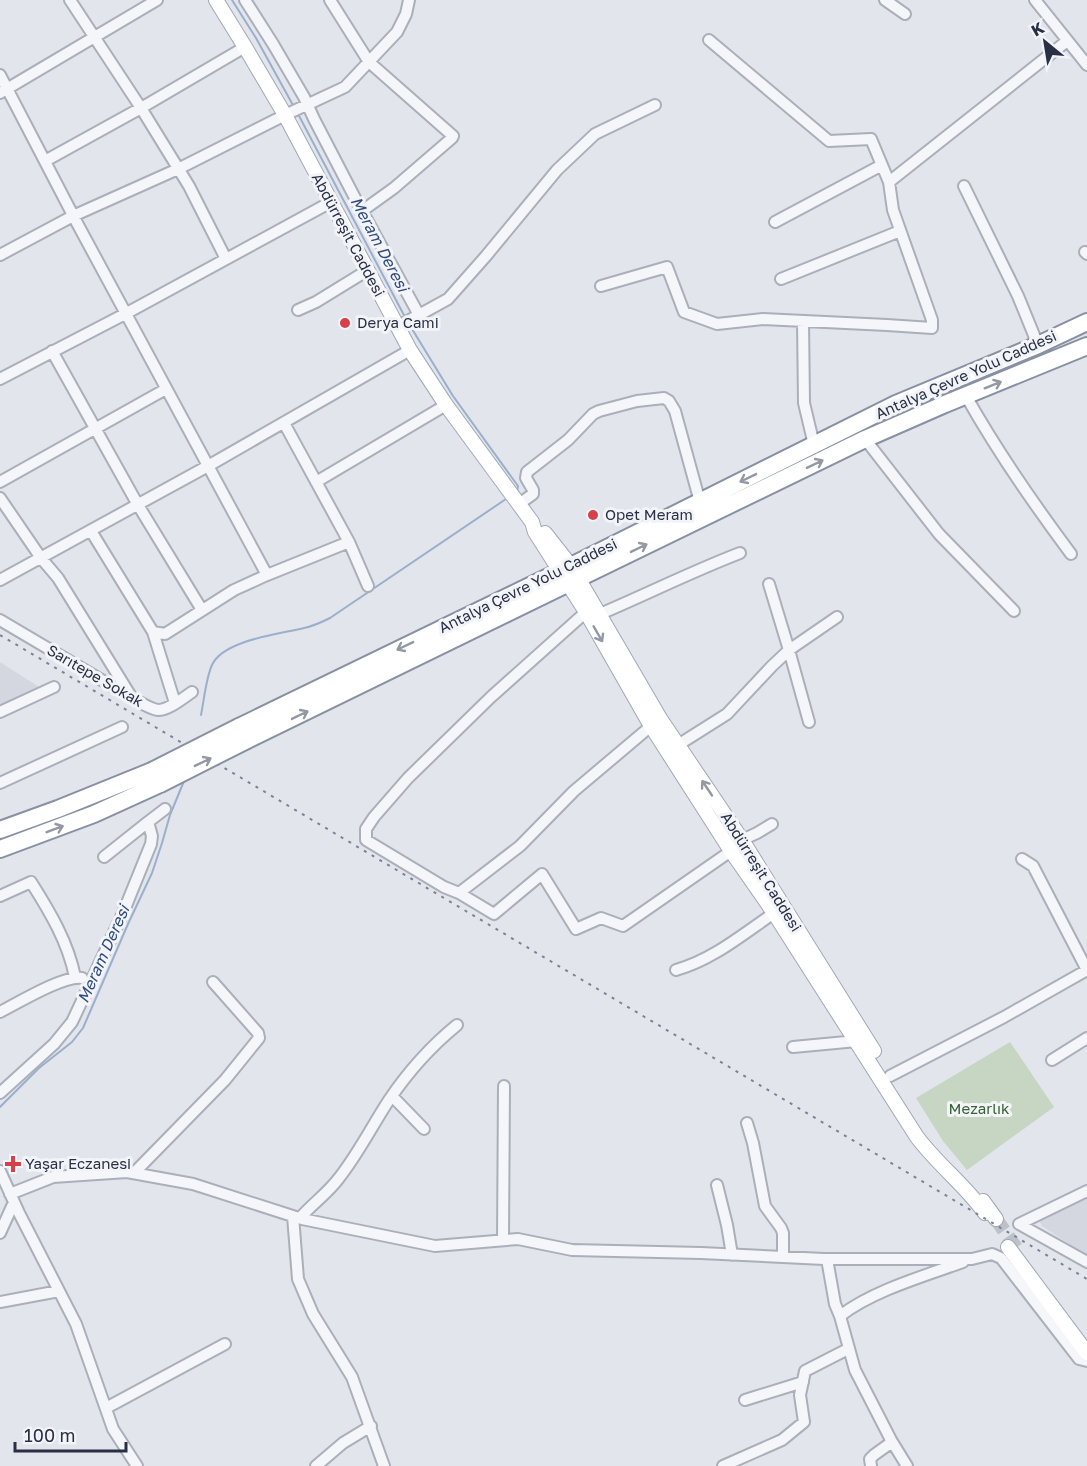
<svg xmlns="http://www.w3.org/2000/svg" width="1087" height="1466" font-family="'Golos Text',sans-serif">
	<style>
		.built { fill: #d4d7e0 }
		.green { fill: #c6d6c2 }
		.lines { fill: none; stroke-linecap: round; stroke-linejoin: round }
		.stream { stroke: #9bafcd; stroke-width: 2 }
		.major-tunnel { stroke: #bdc1ca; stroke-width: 14; stroke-dasharray: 14 7; stroke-linecap: butt }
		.minor-casing { stroke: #aaafb9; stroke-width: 14 }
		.major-casing { stroke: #a0a8b8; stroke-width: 16 }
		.highway-casing { stroke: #8890a3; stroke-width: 20 }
		.minor { stroke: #f5f6f9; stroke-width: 10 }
		.major { stroke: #fff; stroke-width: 14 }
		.highway { stroke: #fff; stroke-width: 16 }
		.rail { stroke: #7a8296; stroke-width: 2; stroke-dasharray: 3 6; stroke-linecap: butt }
		.highway-bridge-casing { stroke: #8890a3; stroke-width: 20; stroke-linecap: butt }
		.highway-bridge { stroke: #fff; stroke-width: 16 }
		.oneway { stroke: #9498a2 }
		.poi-dot { fill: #d74049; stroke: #f2f4f8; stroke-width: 2 }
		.labels { text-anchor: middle; stroke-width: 6; stroke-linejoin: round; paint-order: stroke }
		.street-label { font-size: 15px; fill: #293045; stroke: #f2f4f8 }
		.poi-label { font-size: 15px; fill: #293045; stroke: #f2f4f8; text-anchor: start }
		.park-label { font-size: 15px; fill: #396135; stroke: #f2f4f8 }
		.water-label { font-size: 16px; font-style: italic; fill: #304b7c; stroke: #f2f4f8 }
	</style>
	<rect width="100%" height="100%" fill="#e2e5eb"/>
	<!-- built -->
	<path class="built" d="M0 662 39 687 0 705Z
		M1087 1199V1256L1042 1226 1038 1218Z"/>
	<!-- green -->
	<path class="green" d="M1010 1042 1054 1107 967 1170 943 1141 916 1098Z"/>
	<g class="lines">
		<!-- stream -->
		<path class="stream" d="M232 0 256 38 294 107
			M297 112 406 319
			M409 324 453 396 518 486 517 492
			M201 715C204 700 206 678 212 665 223 640 280 634 304 628 314 626 322 622 330 618L506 499
			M0 1107 39 1068 72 1042 83 1028 128 924 152 873 162 843 170 815 184 781"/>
		<!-- major-tunnel -->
		<path class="major-tunnel" d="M996 1219 1019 1252"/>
		<defs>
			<path id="minor" d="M70 0 141 108 189 186 226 259
				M245 0 273 44 304 97 314 119 355 198 419 315
				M330 0 369 62 453 136 452 138 394 188 362 211
				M885 0 905 14
				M1035 0 1087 65
				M709 40 829 141 871 139 889 182
				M0 75 77 223 267 575
				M0 93 157 0
				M45 161 141 108 245 47
				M964 186 1018 296 1038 345
				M775 222 882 165
				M1085 252 1087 254
				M0 255 73 216 178 169 285 115 345 87 397 32 406 14 409 0
				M781 279 900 231
				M601 286 667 267 684 312 717 324 763 319 887 325 932 328V320L893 210 889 182 1067 41
				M298 310 316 302 368 270
				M803 321 804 403 814 445
				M397 327 448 299 486 256 557 170 595 134 655 105
				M52 351 138 505 202 610
				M0 379 125 314 331 202
				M966 396C997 451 1033 503 1071 554
				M284 423 349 542 368 586
				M865 439 939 534 1014 611
				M0 482 166 389
				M316 482 446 405
				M0 498 41 558 58 578 132 698
				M519 504 533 494V490L526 478 527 472 568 440 593 414 599 411 637 401 664 398 669 401 675 411 700 502
				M91 531 153 632 165 634 234 590 267 575 349 542
				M0 580 208 466 410 350
				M586 612 491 697 408 778 374 817 366 829V840L444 887 459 893 520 846 574 791 651 726
				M600 614C647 594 693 571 740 553
				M0 620 132 698C140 702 150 709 158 710 169 710 183 698 192 692
				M153 632 175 703
				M0 712 54 687
				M809 722 789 650 837 617
				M678 745 727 714 772 666 789 650 769 584
				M0 783 122 727
				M148 822 165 809
				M742 840 757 833 772 824
				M1022 859 1033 866 1087 970
				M459 893 494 914 542 874 576 929 601 918 623 926 731 851
				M0 896 31 882C50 912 68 942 75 977
				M676 970C712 960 742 935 774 913
				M0 1012C18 1003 64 975 82 978
				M793 1047 857 1041
				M1052 1060 1087 1038
				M890 1076 1004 1017 1087 970
				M0 1093 54 1044 72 1022 123 913 151 844 152 836 148 822 104 857
				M392 1096 424 1129
				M747 1123 753 1143 765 1206 781 1228 783 1233V1257
				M0 1171 19 1213 76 1324 113 1429 137 1466
				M134 1173 225 1080 259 1038 258 1033 213 982
				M717 1185 727 1225 732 1255
				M10 1194 53 1177 127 1172 193 1184 302 1219 435 1246 518 1239 572 1250 701 1253 824 1259H972L992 1254 1001 1258 1079 1359 1087 1361
				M293 1216 298 1279 313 1314 352 1377 384 1466
				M300 1218C312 1204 328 1193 339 1178 358 1154 372 1126 389 1100 408 1072 430 1047 457 1025
				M1019 1224 1087 1262
				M1019 1224 1087 1191
				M0 1233 14 1202
				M503 1240 504 1086
				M827 1259 835 1304 840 1316
				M0 1302 59 1291
				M745 1400 803 1382
				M106 1408 225 1344
				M316 1466 343 1443 371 1426
				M723 1466 782 1440 804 1422 800 1395 805 1371 848 1349
				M871 1466 870 1459 874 1455 892 1442
				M907 1466 891 1440 855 1370 840 1316C872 1291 924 1276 963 1262"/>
			<path id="major" d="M216 0 245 47 285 115 410 350 446 405 532 522 535 532 586 612 651 726 731 851 774 913 917 1137C938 1165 965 1185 985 1213
				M545 533 571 566 661 720 742 840 874 1051
				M983 1201 996 1219
				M1008 1247 1087 1353"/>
			<path id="highway" d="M239 727 571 566 896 404 1038 345 1087 322
				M247 740 579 578 865 439 945 404 1087 346
				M0 830 58 809 152 771
				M0 849 94 814 160 784"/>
		</defs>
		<!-- minor casing -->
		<use href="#minor" class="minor-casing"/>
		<!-- major casing -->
		<use href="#major" class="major-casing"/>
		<!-- highway casing -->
		<use href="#highway" class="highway-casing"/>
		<!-- minor -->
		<use href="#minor" class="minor"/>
		<!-- major -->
		<use href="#major" class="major"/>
		<!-- highway -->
		<use href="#highway" class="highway"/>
		<!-- rail -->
		<path class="rail" d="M0 635 1087 1279"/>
		<defs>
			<path id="highway-bridge" d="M152 771 239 727
				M160 784 247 740"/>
		</defs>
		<!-- highway-bridge casing -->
		<use href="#highway-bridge" class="highway-bridge-casing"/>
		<!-- highway-bridge -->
		<use href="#highway-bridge" class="highway-bridge"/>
	</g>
	<!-- one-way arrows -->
	<defs><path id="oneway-shaft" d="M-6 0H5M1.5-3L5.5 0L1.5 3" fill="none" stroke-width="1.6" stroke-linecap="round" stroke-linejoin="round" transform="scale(1.5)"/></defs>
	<g class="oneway">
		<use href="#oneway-shaft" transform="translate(993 385) rotate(-22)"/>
		<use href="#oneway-shaft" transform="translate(815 464) rotate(-26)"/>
		<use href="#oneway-shaft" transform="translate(748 478) rotate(154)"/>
		<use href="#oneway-shaft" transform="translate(639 548) rotate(-26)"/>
		<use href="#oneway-shaft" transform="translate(598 634) rotate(60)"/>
		<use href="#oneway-shaft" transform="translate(405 646) rotate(154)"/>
		<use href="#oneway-shaft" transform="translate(300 715) rotate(-26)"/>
		<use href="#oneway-shaft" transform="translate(203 762) rotate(-26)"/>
		<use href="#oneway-shaft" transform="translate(707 788) rotate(-124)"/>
		<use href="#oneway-shaft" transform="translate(55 829) rotate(-21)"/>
	</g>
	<!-- markers -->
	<g class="poi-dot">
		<circle cx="345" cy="323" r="6"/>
		<circle cx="593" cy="515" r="6"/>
		<path d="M10 1155h6v6h6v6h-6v6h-6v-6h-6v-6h6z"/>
	</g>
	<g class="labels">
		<!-- street labels -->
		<g class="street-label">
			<text transform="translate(348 235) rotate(62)" y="5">Abdürreşit Caddesi</text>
			<text transform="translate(966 375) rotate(-24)" y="5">Antalya Çevre Yolu Caddesi</text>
			<text transform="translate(528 586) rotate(-26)" y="5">Antalya Çevre Yolu Caddesi</text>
			<text transform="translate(95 676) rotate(30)" y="5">Sarıtepe Sokak</text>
			<text transform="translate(761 872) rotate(58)" y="5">Abdürreşit Caddesi</text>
		</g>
		<!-- poi labels -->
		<g class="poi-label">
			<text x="357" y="328">Derya Cami</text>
			<text x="605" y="520">Opet Meram</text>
			<text x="25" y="1169">Yaşar Eczanesi</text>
		</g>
		<!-- park labels -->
		<g class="park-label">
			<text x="979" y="1114">Mezarlık</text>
		</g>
		<!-- water labels -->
		<g class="water-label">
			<text transform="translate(380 244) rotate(62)" y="6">Meram Deresi</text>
			<text transform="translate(103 954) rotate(-66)" y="6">Meram Deresi</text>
		</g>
	</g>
	<!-- north arrow -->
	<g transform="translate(1045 42) rotate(330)" stroke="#f2f4f8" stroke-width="4.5" paint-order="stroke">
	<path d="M0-4.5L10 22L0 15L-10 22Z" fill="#293045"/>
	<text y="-9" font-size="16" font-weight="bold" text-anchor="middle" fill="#293045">K</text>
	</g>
	<!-- scale -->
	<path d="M15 1442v9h111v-9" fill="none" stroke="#293045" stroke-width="3"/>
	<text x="24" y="1442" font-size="18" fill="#293045" stroke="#f2f4f8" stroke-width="4.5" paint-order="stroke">100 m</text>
</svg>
